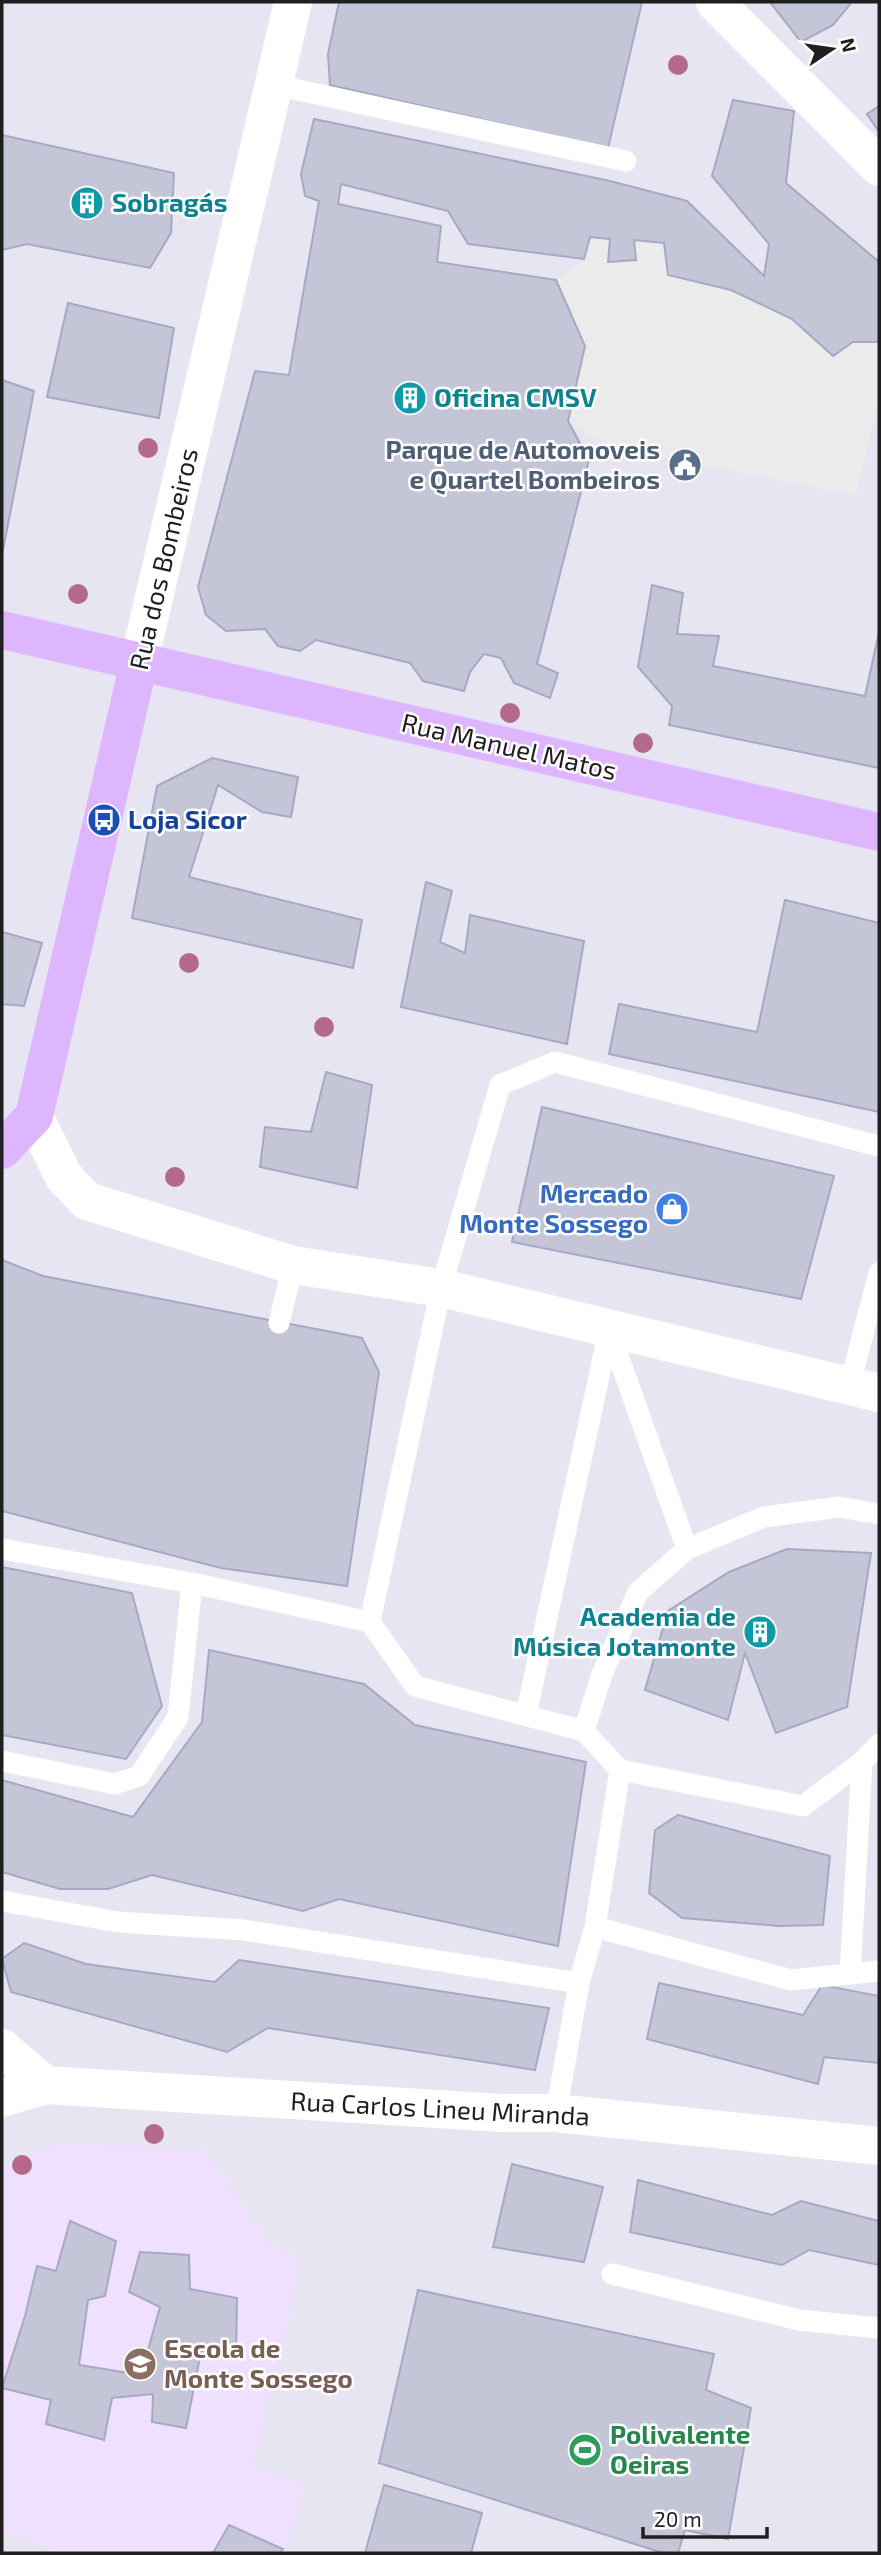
<svg xmlns="http://www.w3.org/2000/svg" width="881" height="2555" font-family="'Exo 2',sans-serif">
	<style>
		.education { fill: #efe0ff }
		.parking { fill: #ebebeb }
		.building { fill: #c4c6d8; stroke: #a6a8c4; stroke-width: 2 }
		.lines { fill: none; stroke-linecap: round; stroke-linejoin: round }
		.service { stroke: #fff; stroke-width: 21 }
		.minor { stroke: #fff; stroke-width: 38 }
		.tertiary { stroke: #fff; stroke-width: 38 }
		.secondary { stroke: #deb5ff; stroke-width: 38 }
		.tree { fill: #b3698c }
		.labels { text-anchor: middle; stroke-width: 5; stroke-linejoin: round; paint-order: stroke }
		.culture-label { font-size: 26px; font-weight: bold; fill: #0d838f; stroke: #fff; text-anchor: start }
		.service-label { font-size: 26px; font-weight: bold; fill: #4e5e75; stroke: #fff; text-anchor: end }
		.street-label { font-size: 26px; fill: #1f1f1f; stroke: #fff }
		.transit-label { font-size: 26px; font-weight: bold; fill: #164399; stroke: #fff; text-anchor: start }
		.shop-label { font-size: 26px; font-weight: bold; fill: #366cbe; stroke: #fff; text-anchor: end }
		.education-label { font-size: 26px; font-weight: bold; fill: #785e54; stroke: #fff; text-anchor: start }
		.leisure-label { font-size: 26px; font-weight: bold; fill: #27864d; stroke: #fff; text-anchor: start }
	</style>
	<rect width="100%" height="100%" fill="#e7e5f1"/>
	<!-- education -->
	<path class="education" d="M56 2144 202 2148 268 2243 302 2260 253 2467 305 2485 286 2553H57L2 2531V2166Z"/>
	<!-- parking -->
	<path class="parking" d="M590 237 610 239 608 262 636 260 634 240 664 243 668 275 731 290 792 319 832 356 853 342H879V399L856 495 609 447 568 421 585 346 556 280 584 259Z"/>
	<!-- building -->
	<path class="building" d="M339 2H642L608 148 330 85 328 54Z
		M770 2H852L833 25 801 42Z
		M733 100 794 111 786 183 879 262V342H853L833 356 792 319 731 290 668 275 664 243 634 240 636 260 608 262 610 239 590 237 584 259 468 244 448 211 341 184 338 204 441 226 437 262 556 280 585 346 568 421 589 460 537 664 558 673 550 698 514 683 501 658 484 654 470 672 464 691 423 681 410 663 316 640 300 651 278 646 265 629 226 631 206 615 198 587 255 371 289 375 319 201 305 196 301 174 314 119 610 181 687 201 764 276 769 244 712 176Z
		M879 106V132L867 114Z
		M2 135 174 173 171 233 150 268 27 244 2 250Z
		M68 303 174 328 159 418 47 397Z
		M2 380 34 391 2 555Z
		M652 585 683 593 677 634 719 636 713 666 865 696 879 632V768L669 725 672 706 638 667Z
		M212 758 298 777 291 817 262 812 218 785 189 877 362 920 353 968 132 918 157 786Z
		M426 882 452 891 440 942 465 953 470 915 584 941 567 1044 401 1007Z
		M785 900 879 923V1112L609 1054 619 1004 757 1032Z
		M2 932 42 943 24 1006 2 1004Z
		M326 1072 372 1085 357 1188 260 1167 265 1127 311 1132Z
		M542 1107 834 1176 801 1299 512 1242Z
		M2 1260 43 1276 362 1338 379 1372 347 1586 221 1568 2 1511Z
		M787 1549 871 1553 847 1707 776 1733 745 1653 728 1720 645 1690 668 1611 729 1572Z
		M2 1567 132 1593 162 1706 126 1759 2 1735Z
		M209 1650 364 1684 415 1725 586 1762 558 1946 339 1899 303 1911 152 1875 108 1889H60L2 1872V1780L133 1817 202 1722Z
		M678 1815 830 1856 823 1925 779 1926 682 1918 649 1893 655 1830Z
		M24 1943 86 1964 215 1982 239 1960 549 2008 535 2070 268 2028 227 2052 11 1992 2 1959Z
		M659 1983 803 2015 822 1985 879 1996V2063L824 2057 818 2084 647 2039Z
		M512 2164 603 2187 584 2262 493 2247Z
		M638 2180 772 2215 801 2201 879 2221V2265L809 2250 782 2265 630 2232Z
		M70 2221 116 2241 105 2296 88 2300 79 2365 141 2375 160 2307 129 2292 140 2252 189 2255 190 2289 237 2298 236 2357 201 2352 186 2428 152 2422 153 2394 112 2398 104 2440 46 2424 51 2400 2 2388 25 2316 37 2266 56 2271Z
		M418 2290 714 2354 706 2390 751 2408 728 2539 685 2530 678 2553H663L379 2463Z
		M384 2485 482 2513 471 2553H365Z
		M229 2525 283 2549 280 2553H213Z"/>
	<g class="lines">
		<!-- service -->
		<path class="service" d="M275 85 626 161
			M279 1323 293 1265
			M609 1330 687 1549 764 1517 839 1507 879 1514
			M849 1387 879 1273
			M2 1549 192 1583 370 1622
			M526 1715 609 1330
			M584 1731 602 1674 638 1592 687 1549
			M2 1761 115 1784 139 1776 178 1717 192 1583
			M620 1770 584 1731 415 1686 370 1622 441 1288 500 1085 555 1062 879 1146
			M2 1901 118 1922 244 1930 579 1983
			M595 1927 620 1770 803 1806 862 1762 879 1744
			M850 1974 862 1762
			M556 2113 579 1983 595 1927 791 1980 879 1971
			M612 2274 799 2320 879 2328"/>
		<!-- minor -->
		<path class="minor" d="M715 2 879 167
			M34 1116 64 1177 87 1201 293 1265 441 1288 879 1393
			M2 2048 45 2085
			M2 2098 45 2085 503 2113H556L879 2146"/>
		<!-- tertiary -->
		<path class="tertiary" d="M139 662 293 2"/>
		<!-- secondary -->
		<path class="secondary" d="M2 630 879 832
			M2 1150 34 1116 139 662"/>
	</g>
	<!-- trees -->
	<g class="tree">
		<circle cx="678" cy="65" r="10"/>
		<circle cx="148" cy="448" r="10"/>
		<circle cx="78" cy="594" r="10"/>
		<circle cx="510" cy="713" r="10"/>
		<circle cx="643" cy="743" r="10"/>
		<circle cx="189" cy="963" r="10"/>
		<circle cx="324" cy="1027" r="10"/>
		<circle cx="175" cy="1177" r="10"/>
		<circle cx="154" cy="2134" r="10"/>
		<circle cx="22" cy="2165" r="10"/>
	</g>
	<!-- icons -->
	<defs>
		<symbol id="building-disc" viewBox="-11 -11 22 22"><circle r="9.5" fill="#0f9aa8" stroke="#fff"/><path d="M-4-6H4V6H1V3H-1V6H-4ZM-2.5-4.3h1.7v1.8h-1.7ZM.8-4.3h1.7v1.8H.8ZM-2.5-1h1.7V.8h-1.7ZM.8-1h1.7V.8H.8Z" fill="#fff"/></symbol>
		<symbol id="civic-disc" viewBox="-11 -11 22 22"><circle r="9.5" fill="#5c6f8a" stroke="#fff"/><path d="M-.6-6.5H3V-4.5H.6V-3L4-1V1h2V6H-6V1h2V-1L-.6-3ZM-1.2 2.5V6h2.4V2.5Z" fill="#fff"/></symbol>
		<symbol id="bus-disc" viewBox="-11 -11 22 22"><circle r="9.5" fill="#1a4fb4" stroke="#fff"/><path d="M-5-6H5V4H4V6H2V4H-2V6H-4V4H-5ZM-3.5-4V0h7V-4ZM-3.5 1.2v1.5H-2V1.2ZM2 1.2v1.5H3.5V1.2Z" fill="#fff"/></symbol>
		<symbol id="shop-disc" viewBox="-11 -11 22 22"><circle r="9.5" fill="#3f7fe0" stroke="#fff"/><path d="M-5-2.5h2.3a2.7 3.5 0 0 1 5.4 0H5L5.5 6h-11ZM-1.5-2.5h3a1.5 2.3 0 0 0-3 0Z" fill="#fff"/></symbol>
		<symbol id="school-disc" viewBox="-11 -11 22 22"><circle r="9.5" fill="#8d6e63" stroke="#fff"/><path d="M0-5L7-2L0 1L-7-2ZM-4 1L0 2.5L4 1V4Q0 6-4 4Z" fill="#fff"/></symbol>
		<symbol id="stadium-disc" viewBox="-11 -11 22 22"><circle r="9.5" fill="#2e9e5b" stroke="#fff"/><path d="M0-5a6.5 5 0 1 0 0 10a6.5 5 0 1 0 0-10ZM-3.5-1.8h7v3.6h-7Z" fill="#fff"/></symbol>
	</defs>
	<g fill-rule="evenodd">
		<use href="#building-disc" x="68" y="184" width="38" height="38"/>
		<use href="#building-disc" x="391" y="379" width="38" height="38"/>
		<use href="#civic-disc" x="666" y="446" width="38" height="38"/>
		<use href="#bus-disc" x="85" y="801" width="38" height="38"/>
		<use href="#shop-disc" x="653" y="1190" width="38" height="38"/>
		<use href="#building-disc" x="741" y="1613" width="38" height="38"/>
		<use href="#school-disc" x="121" y="2345" width="38" height="38"/>
		<use href="#stadium-disc" x="566" y="2431" width="38" height="38"/>
	</g>
	<g class="labels">
		<!-- culture labels -->
		<g class="culture-label">
			<text x="112" y="212">Sobragás</text>
			<text x="434" y="407">Oficina CMSV</text>
			<text x="736" y="1626" text-anchor="end">Academia de<tspan x="736" dy="30">Música Jotamonte</tspan></text>
		</g>
		<!-- service labels -->
		<g class="service-label">
			<text x="660" y="459">Parque de Automoveis<tspan x="660" dy="30">e Quartel Bombeiros</tspan></text>
		</g>
		<!-- street labels -->
		<g class="street-label">
			<text transform="translate(164 559) rotate(-77)" y="9">Rua dos Bombeiros</text>
			<text transform="translate(509 747) rotate(13)" y="9">Rua Manuel Matos</text>
			<text transform="translate(440 2109) rotate(3)" y="9">Rua Carlos Lineu Miranda</text>
		</g>
		<!-- transit labels -->
		<g class="transit-label">
			<text x="128" y="829">Loja Sicor</text>
		</g>
		<!-- shop labels -->
		<g class="shop-label">
			<text x="648" y="1203">Mercado<tspan x="648" dy="30">Monte Sossego</tspan></text>
		</g>
		<!-- education labels -->
		<g class="education-label">
			<text x="164" y="2358">Escola de<tspan x="164" dy="30">Monte Sossego</tspan></text>
		</g>
		<!-- leisure labels -->
		<g class="leisure-label">
			<text x="610" y="2444">Polivalente<tspan x="610" dy="30">Oeiras</tspan></text>
		</g>
	</g>
	<!-- border -->
	<rect width="881" height="2555" fill="none" stroke="#1f1f1f" stroke-width="7"/>
	<!-- north arrow -->
	<g transform="translate(832 49) rotate(77)" stroke="#ffffff" stroke-width="5" paint-order="stroke">
	<path d="M0-5L12 26L0 18L-12 26Z" fill="#1f1f1f"/>
	<text y="-10" font-size="19" font-weight="bold" text-anchor="middle" fill="#1f1f1f">N</text>
	</g>
	<!-- scale -->
	<path d="M643 2527v10h124v-10" fill="none" stroke="#1f1f1f" stroke-width="3.5"/>
	<text x="654" y="2527" font-size="21" fill="#1f1f1f" stroke="#ffffff" stroke-width="5" paint-order="stroke">20 m</text>
</svg>
